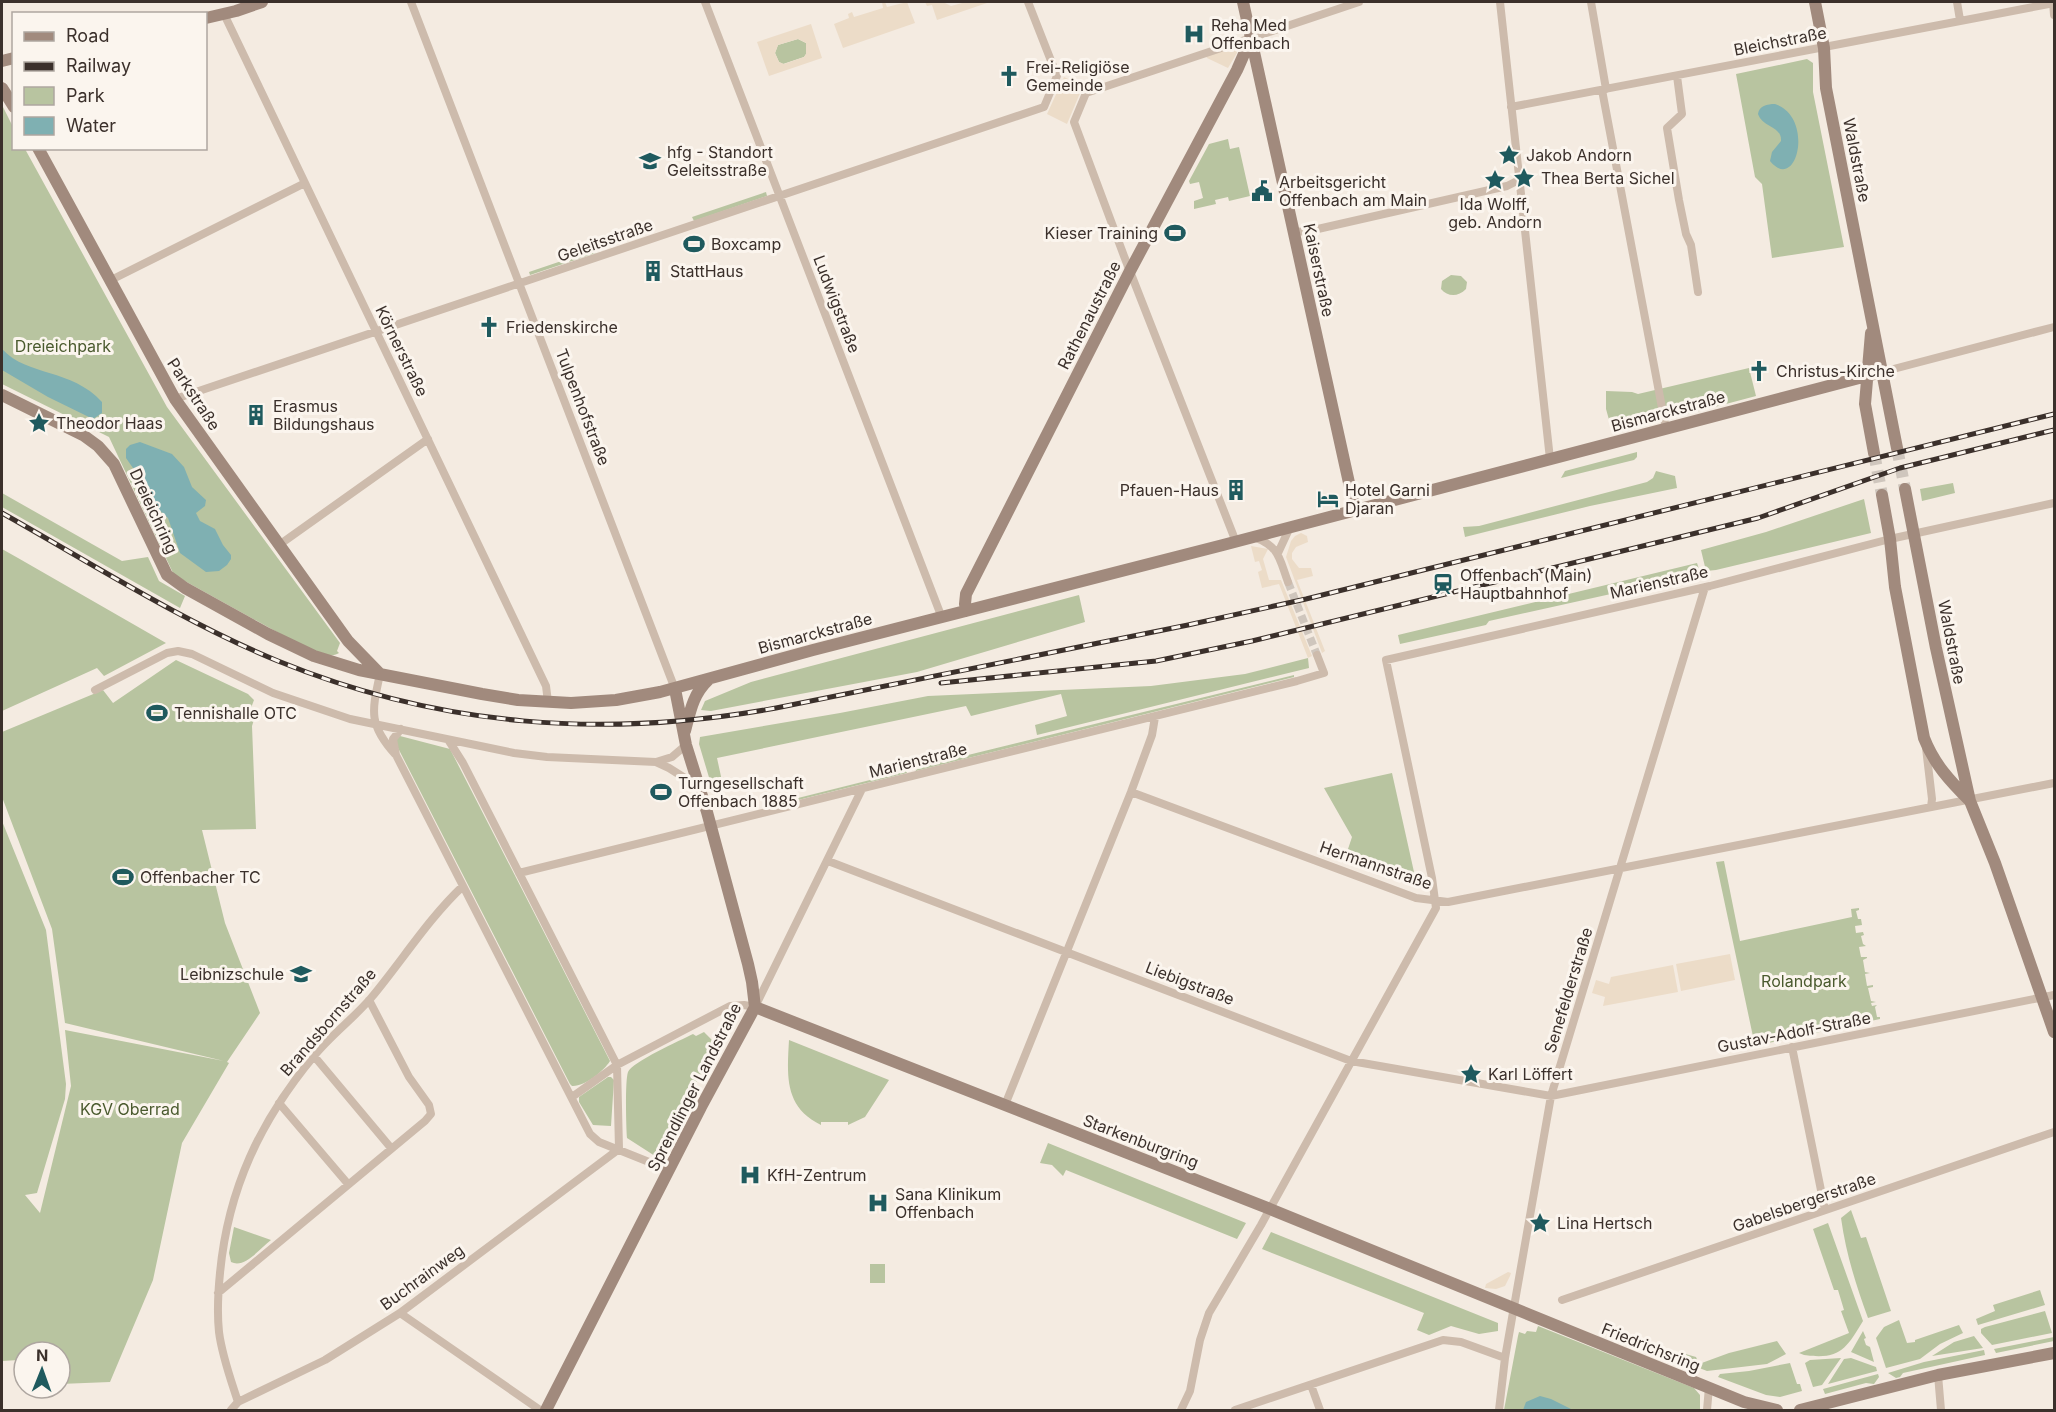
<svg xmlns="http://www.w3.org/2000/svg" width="2056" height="1412" font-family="Inter,sans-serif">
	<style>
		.green { fill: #b8c4a0 }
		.plaza { fill: #ecdcc8; fill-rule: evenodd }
		.water { fill: #7fb0b2 }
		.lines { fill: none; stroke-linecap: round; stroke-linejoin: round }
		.street-tunnel { stroke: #cfc6bd; stroke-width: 8; stroke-dasharray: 8 4; stroke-linecap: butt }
		.secondary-tunnel { stroke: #cfc6bd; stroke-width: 12; stroke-dasharray: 12 6; stroke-linecap: butt }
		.street { stroke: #cdbbac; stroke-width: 8 }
		.secondary { stroke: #a18a7d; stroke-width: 12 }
		.rail-casing { stroke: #3b302b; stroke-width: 5 }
		.rail { stroke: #fbf5ee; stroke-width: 3; stroke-dasharray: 9; stroke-linecap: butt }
		.labels { text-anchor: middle; stroke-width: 6; stroke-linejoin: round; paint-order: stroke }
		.poi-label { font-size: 16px; fill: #3b302b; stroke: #fbf5ee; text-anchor: start }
		.street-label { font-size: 16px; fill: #3b302b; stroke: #fbf5ee }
		.park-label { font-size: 16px; fill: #4a5a2e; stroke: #fbf5ee }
	</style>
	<rect width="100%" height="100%" fill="#f4ebe1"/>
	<!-- green -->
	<path class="green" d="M798 39 806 43V54L804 57 783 64 779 62 775 53 778 45Z
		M1807 59 1813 63V92L1844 247 1772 258 1762 184 1755 177 1736 74Z
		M2 105 13 127 14 148 25 149 167 407 340 643 337 651 339 653C332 658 321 654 313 652L174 575 109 437 2 384Z
		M1228 139 1230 149 1239 147 1250 196 1229 201 1228 197 1215 200 1216 204 1194 209V201L1203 198 1199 182 1190 184 1189 181 1209 144Z
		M766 192 767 196 694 221 692 217Z
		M594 250 596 253 530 275 529 272Z
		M1451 275 1461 276 1467 282 1466 289C1458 297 1448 297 1441 289L1442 281Z
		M1749 368 1756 396 1613 434 1606 409V391L1632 392 1638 394Z
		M1637 452V457L1634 460 1561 478 1565 471Z
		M1656 471 1675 476 1677 488 1590 506 1465 537 1463 527 1479 526 1647 482 1653 478Z
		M1953 483 1955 493 1922 501 1920 489Z
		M2 493 122 561 148 557 159 581 185 596 180 608 2 507Z
		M1864 499 1871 533 1716 570 1706 571 1701 550 1766 532Z
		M2 549 18 558 166 643 104 676 97 668 2 711Z
		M1697 563 1699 569 1681 573 1683 578 1489 621 1486 625 1400 644 1398 635Z
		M1079 595 1085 622 917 672 711 711 701 710 705 701 751 682Z
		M1308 658 1309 668 1037 735 1035 725 1067 716 1061 694 971 716 966 706 717 758 722 781 711 784 699 744 700 737 840 713 928 696 1151 686 1245 674Z
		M176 660 248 694 254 700 251 708 257 710 252 726 256 829 202 830 225 923 260 1013 227 1062 229 1063 182 1143 153 1280 110 1382 60 1384V1352H24V1385H22L19 1360 2 1361V821L46 930 66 1084 65 1099 37 1193 25 1195 40 1213 71 1086 65 1030 224 1061 65 1023 52 929 2 797V732L103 690 113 703Z
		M1294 675V677L916 771 915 768Z
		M400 736 450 749 610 1061C604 1071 584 1087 572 1086L570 1084 397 746 396 740Z
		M906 771 907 773 770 807V805Z
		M1392 773 1416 881 1413 883 1345 858 1352 837 1324 788Z
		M1724 861 1740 941 1852 917 1851 909 1859 908V910L1856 911 1858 919H1861L1862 925 1855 926 1856 933 1863 932 1864 935 1861 936 1863 944 1866 946 1859 947 1861 957H1867V958L1863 960 1865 972 1870 973 1865 974 1867 986 1873 985V987L1868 988 1871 1001 1876 1002 1871 1003 1872 1006 1877 1005 1875 1007 1877 1017H1880V1019L1755 1046 1716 862Z
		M704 1032 716 1044 659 1155 655 1156 627 1138C626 1127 625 1080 628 1072 632 1062 681 1040 693 1034L696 1036Z
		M789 1040 889 1080 865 1117 848 1125V1122H821V1125C784 1107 787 1076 789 1040Z
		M608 1077H611L614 1080 611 1126 593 1125 579 1102V1097Z
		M1048 1143 1246 1223 1237 1239 1066 1170 1063 1176 1052 1165 1040 1163Z
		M1851 1210 1861 1238 1866 1237 1891 1311 1868 1318C1856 1285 1846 1254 1841 1218Z
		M1828 1223 1863 1321C1846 1349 1840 1360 1804 1355L1799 1353 1849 1333 1841 1311 1844 1310 1838 1290H1834L1813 1229Z
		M234 1227 271 1240C260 1248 245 1269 231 1262L229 1253Z
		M1271 1232 1498 1323V1331L1479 1334 1451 1326 1429 1335 1417 1330 1424 1313 1262 1249Z
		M870 1264H885V1283H870Z
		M2040 1290 2045 1305 1978 1325 1976 1319 1995 1311 1993 1305Z
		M2045 1311 2052 1333 1992 1345 1981 1333V1329L1985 1327Z
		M1899 1320 1907 1343 1915 1342V1340L1959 1325 1963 1333 1940 1344 1920 1359 1886 1368 1876 1338 1884 1327Z
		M1538 1326 1694 1388 1700 1395V1410H1504L1518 1336 1519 1332 1525 1334 1527 1331 1536 1332Z
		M1863 1331 1866 1338 1864 1339 1866 1345 1870 1347 1874 1362 1851 1352Z
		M1974 1336 1983 1348 1932 1356 1954 1342Z
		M2054 1337V1341L1996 1353 1994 1349Z
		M1777 1341 1786 1354 1767 1364 1707 1371 1679 1360 1682 1353 1696 1357 1699 1364 1729 1353Z
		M1984 1350 1985 1355 1903 1373 1900 1377 1896 1378 1888 1373 1924 1362Z
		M1841 1358 1822 1385 1813 1387 1805 1363 1810 1360Z
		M1851 1358 1876 1367 1877 1371 1828 1384 1844 1359Z
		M1790 1363 1797 1384H1800L1802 1391 1780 1397 1766 1395 1718 1377 1720 1374 1749 1371Z
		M1878 1374 1879 1377 1874 1384 1866 1383 1825 1394 1823 1389Z"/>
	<!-- plaza -->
	<path class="plaza" d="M882 2H885L887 7 907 2 915 23 843 48 834 24 849 18 848 14 852 12 854 17 883 8Z
		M925 2H943L951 6 966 2H990L937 20 932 5 927 6Z
		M811 24 822 58 769 76 757 42ZM798 39 806 43V54L804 57 784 64 779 62 775 53 778 45Z
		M1233 47 1237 49V53L1228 68 1207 58 1206 56Z
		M1064 77 1083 86 1067 124 1047 114Z
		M1301 533 1307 536 1308 542 1296 547 1292 553V559L1299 568H1311L1313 576 1297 580 1325 651 1322 653 1286 557 1291 541 1295 536Z
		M1251 546 1268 549 1263 559 1269 580H1281L1312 656 1308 658 1279 584 1262 588 1258 572 1262 570 1259 561 1255 562Z
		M1730 954 1735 980 1681 991 1676 964Z
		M1673 965 1678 992 1603 1006 1605 997 1592 993 1596 980 1609 984 1611 977Z
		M1508 1272 1511 1273 1510 1276 1505 1286 1496 1289 1485 1288 1486 1284Z"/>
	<!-- water -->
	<path class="water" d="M1775 104C1815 117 1797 194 1770 161L1772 152 1781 141C1782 126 1763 128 1758 114 1759 106 1767 104 1775 104Z
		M2 349C28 377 71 368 102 402V413L93 419 48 397 2 370Z
		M140 442 172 454 184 467 192 487 206 500 205 506 196 513 200 521 215 529 223 545 231 555V559L227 565 219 571 206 572 180 553 168 518 147 499 142 481 126 458V449L130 445Z
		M1540 1396 1551 1399 1573 1410H1523L1526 1402Z"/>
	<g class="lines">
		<!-- street-tunnel -->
		<path class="street-tunnel" d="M1288 582 1317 655"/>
		<!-- secondary-tunnel -->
		<path class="secondary-tunnel" d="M1897 448 1905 489
			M1874 453 1882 495"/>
		<!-- street -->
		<path class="street" d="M411 2 675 689
			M705 2 942 618
			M1500 2 1550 459
			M1591 2 1606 89
			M1957 2 1960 20
			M2053 2 2054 15
			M224 14 546 686 548 702
			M1677 76 1682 114 1667 128 1679 200 1686 234 1691 245 1698 292
			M1602 90 1666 429
			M1511 107 2054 3
			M1293 232 1309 231 1507 186 1519 180
			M109 281 305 183
			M1882 372 2054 327
			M175 399 1044 107 1057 76 1028 2
			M1254 537C1280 547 1279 558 1288 582
			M1236 542 1124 256 1074 122 1086 93 1359 2
			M279 545 428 439
			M1278 553 1290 527
			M380 674C372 711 368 724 395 754
			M95 690 167 653 178 651 192 654 273 693 350 719 514 753 547 757 656 762 669 768 699 787
			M401 729 393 739 396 755 590 1134 599 1142 669 1170
			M1926 748 1932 799 1931 807
			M656 762 672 757 686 745
			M1131 792 1416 898 1448 902 2054 783
			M828 861 1351 1061 1551 1096 2054 995
			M519 873 1297 681 1324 673 1317 655
			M1792 1047 1825 1210
			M314 1056 391 1148
			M572 1097 617 1065 730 1006 744 1005 755 1007 862 789
			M279 1103 348 1184
			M1005 1105 1131 792 1152 735 1155 717
			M218 1293 425 1121 431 1114 429 1105 409 1077 369 1000
			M1562 1300 2054 1132
			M400 1313 540 1410
			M1938 1375 1941 1410
			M1311 1385 1320 1410
			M238 1402C231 1380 222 1356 219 1332 217 1313 218 1293 220 1273 228 1189 260 1121 314 1056 331 1035 353 1019 371 998 402 961 428 919 463 886
			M231 1410 238 1402 325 1360 400 1313 619 1149 617 1065 463 763 449 741
			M1181 1410 1190 1391 1200 1340 1209 1313 1261 1225 1436 908 1432 878 1386 660 1710 586 1890 539 2054 503
			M1235 1410 1443 1340 1461 1342 1505 1358
			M1499 1410 1505 1358 1551 1096 1705 587
			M1707 1410 1709 1387"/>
		<!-- secondary -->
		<path class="secondary" d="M1243 2 1355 510
			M1815 2 1824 48 1826 88 1897 448
			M206 18 236 11 262 2
			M2 61 14 58
			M2 88 14 107
			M38 148 175 399 348 641 380 674
			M1871 333 1865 404 1874 453
			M2 395 83 435 98 446 114 464 167 575 185 588 268 634 314 656 359 670 482 694 518 700 571 703 616 700 660 692 813 650 1223 545 1882 372
			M1905 489 1936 648 1970 801 1995 863 2054 1032
			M1882 495 1890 539 1895 587 1924 738C1934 764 1950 781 1970 801
			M966 611 965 604 966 594 1130 271 1237 70 1251 38
			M685 731C690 712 693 694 708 680
			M755 1007 1270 1209 1744 1402 1777 1410
			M546 1410 701 1107 755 1007 752 982 748 964 707 812 686 745 675 689
			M1800 1410 1938 1375 2054 1353"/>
		<defs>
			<path id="rail" d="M2 513C91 563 183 622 278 661 440 727 604 739 776 708L1188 625 1306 599 2054 414
				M941 683 1156 661 1252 641 1758 518 1900 468 2054 430"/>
		</defs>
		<!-- rail casing -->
		<use href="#rail" class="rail-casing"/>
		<!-- rail -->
		<use href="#rail" class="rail"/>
	</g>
	<!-- icons -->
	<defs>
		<symbol id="hospital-bare" viewBox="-9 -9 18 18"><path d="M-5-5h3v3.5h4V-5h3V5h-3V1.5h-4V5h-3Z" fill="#1f5a5e" stroke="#fbf5ee" stroke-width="2.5" paint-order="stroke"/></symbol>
		<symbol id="church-bare" viewBox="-9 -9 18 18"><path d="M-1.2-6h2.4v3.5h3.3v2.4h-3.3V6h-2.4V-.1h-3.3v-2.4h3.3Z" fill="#1f5a5e" stroke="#fbf5ee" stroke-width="2.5" paint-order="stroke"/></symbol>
		<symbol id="sight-bare" viewBox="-9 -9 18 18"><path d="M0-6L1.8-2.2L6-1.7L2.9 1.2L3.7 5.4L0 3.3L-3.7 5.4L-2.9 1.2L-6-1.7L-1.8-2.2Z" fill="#1f5a5e" stroke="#fbf5ee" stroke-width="2.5" paint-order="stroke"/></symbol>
		<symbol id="university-bare" viewBox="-9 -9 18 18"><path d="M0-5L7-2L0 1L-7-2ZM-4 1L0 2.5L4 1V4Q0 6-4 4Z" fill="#1f5a5e" stroke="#fbf5ee" stroke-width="2.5" paint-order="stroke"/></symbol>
		<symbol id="civic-bare" viewBox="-9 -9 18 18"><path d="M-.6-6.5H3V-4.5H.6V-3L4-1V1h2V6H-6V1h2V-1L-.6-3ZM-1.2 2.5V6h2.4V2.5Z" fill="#1f5a5e" stroke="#fbf5ee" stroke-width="2.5" paint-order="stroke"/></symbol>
		<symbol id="stadium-bare" viewBox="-9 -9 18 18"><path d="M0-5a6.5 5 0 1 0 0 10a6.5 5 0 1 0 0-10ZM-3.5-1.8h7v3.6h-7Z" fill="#1f5a5e" stroke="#fbf5ee" stroke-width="2.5" paint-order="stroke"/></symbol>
		<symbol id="building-bare" viewBox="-9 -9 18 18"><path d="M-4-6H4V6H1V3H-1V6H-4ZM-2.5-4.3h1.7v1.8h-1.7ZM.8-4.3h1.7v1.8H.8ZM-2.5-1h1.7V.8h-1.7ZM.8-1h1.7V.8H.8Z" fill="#1f5a5e" stroke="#fbf5ee" stroke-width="2.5" paint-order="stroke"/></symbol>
		<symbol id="hotel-bare" viewBox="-9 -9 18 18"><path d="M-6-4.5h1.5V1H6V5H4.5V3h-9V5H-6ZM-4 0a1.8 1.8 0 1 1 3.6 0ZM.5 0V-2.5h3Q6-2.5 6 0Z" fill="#1f5a5e" stroke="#fbf5ee" stroke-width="2.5" paint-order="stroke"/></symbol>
		<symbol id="station-bare" viewBox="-9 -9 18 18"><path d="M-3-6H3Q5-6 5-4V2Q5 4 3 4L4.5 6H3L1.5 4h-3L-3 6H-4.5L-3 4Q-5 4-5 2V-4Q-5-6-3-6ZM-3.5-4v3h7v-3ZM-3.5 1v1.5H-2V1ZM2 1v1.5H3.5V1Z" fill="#1f5a5e" stroke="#fbf5ee" stroke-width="2.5" paint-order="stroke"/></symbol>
		<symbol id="school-bare" viewBox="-9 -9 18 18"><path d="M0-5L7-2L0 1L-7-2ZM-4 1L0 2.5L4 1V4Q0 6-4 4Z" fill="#1f5a5e" stroke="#fbf5ee" stroke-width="2.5" paint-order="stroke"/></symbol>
	</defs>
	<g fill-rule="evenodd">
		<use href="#hospital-bare" x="1179" y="19" width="30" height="30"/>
		<use href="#church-bare" x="994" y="61" width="30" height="30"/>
		<use href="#sight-bare" x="1494" y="140" width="30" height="30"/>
		<use href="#university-bare" x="635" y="146" width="30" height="30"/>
		<use href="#sight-bare" x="1509" y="163" width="30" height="30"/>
		<use href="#sight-bare" x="1480" y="165" width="30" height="30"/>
		<use href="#civic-bare" x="1247" y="176" width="30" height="30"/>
		<use href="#stadium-bare" x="1160" y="218" width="30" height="30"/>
		<use href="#stadium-bare" x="679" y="229" width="30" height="30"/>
		<use href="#building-bare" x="638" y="256" width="30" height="30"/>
		<use href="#church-bare" x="474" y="312" width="30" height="30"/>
		<use href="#church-bare" x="1744" y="356" width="30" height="30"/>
		<use href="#building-bare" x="241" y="400" width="30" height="30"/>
		<use href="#sight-bare" x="24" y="408" width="30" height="30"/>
		<use href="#building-bare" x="1221" y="475" width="30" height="30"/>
		<use href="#hotel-bare" x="1313" y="484" width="30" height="30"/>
		<use href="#station-bare" x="1428" y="569" width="30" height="30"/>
		<use href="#stadium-bare" x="142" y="698" width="30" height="30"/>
		<use href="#stadium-bare" x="646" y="777" width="30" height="30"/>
		<use href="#stadium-bare" x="108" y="862" width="30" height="30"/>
		<use href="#school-bare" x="286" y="959" width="30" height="30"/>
		<use href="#sight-bare" x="1456" y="1059" width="30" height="30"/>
		<use href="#hospital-bare" x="735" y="1160" width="30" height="30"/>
		<use href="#hospital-bare" x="863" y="1188" width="30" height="30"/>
		<use href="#sight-bare" x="1525" y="1208" width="30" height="30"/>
	</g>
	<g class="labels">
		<!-- poi labels -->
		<g class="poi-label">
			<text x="1211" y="31">Reha Med<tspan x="1211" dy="18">Offenbach</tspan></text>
			<text x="1026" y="73">Frei-Religiöse<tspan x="1026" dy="18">Gemeinde</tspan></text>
			<text x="667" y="158">hfg - Standort<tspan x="667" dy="18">Geleitsstraße</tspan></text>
			<text x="1526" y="161">Jakob Andorn</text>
			<text x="1541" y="184">Thea Berta Sichel</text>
			<text x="1279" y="188">Arbeitsgericht<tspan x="1279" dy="18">Offenbach am Main</tspan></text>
			<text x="1495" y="210" text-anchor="middle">Ida Wolff,<tspan x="1495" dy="18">geb. Andorn</tspan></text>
			<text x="1158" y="239" text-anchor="end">Kieser Training</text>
			<text x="711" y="250">Boxcamp</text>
			<text x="670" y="277">StattHaus</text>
			<text x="506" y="333">Friedenskirche</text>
			<text x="1776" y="377">Christus-Kirche</text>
			<text x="273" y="412">Erasmus<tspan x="273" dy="18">Bildungshaus</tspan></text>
			<text x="56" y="429">Theodor Haas</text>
			<text x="1219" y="496" text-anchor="end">Pfauen-Haus</text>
			<text x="1345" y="496">Hotel Garni<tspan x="1345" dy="18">Djaran</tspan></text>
			<text x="1460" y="581">Offenbach (Main)<tspan x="1460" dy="18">Hauptbahnhof</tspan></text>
			<text x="174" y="719">Tennishalle OTC</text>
			<text x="678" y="789">Turngesellschaft<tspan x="678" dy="18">Offenbach 1885</tspan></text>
			<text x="140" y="883">Offenbacher TC</text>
			<text x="284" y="980" text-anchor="end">Leibnizschule</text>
			<text x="1488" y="1080">Karl Löffert</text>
			<text x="767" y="1181">KfH-Zentrum</text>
			<text x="895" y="1200">Sana Klinikum<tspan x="895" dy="18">Offenbach</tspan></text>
			<text x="1557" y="1229">Lina Hertsch</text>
		</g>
		<!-- street labels -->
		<g class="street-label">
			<text transform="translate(1780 41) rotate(-11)" y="6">Bleichstraße</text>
			<text transform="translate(1857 160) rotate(79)" y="6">Waldstraße</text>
			<text transform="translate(605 240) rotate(-19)" y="6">Geleitsstraße</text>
			<text transform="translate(1319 270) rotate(78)" y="6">Kaiserstraße</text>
			<text transform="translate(837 304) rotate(69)" y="6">Ludwigstraße</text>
			<text transform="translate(1089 315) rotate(-63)" y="6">Rathenaustraße</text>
			<text transform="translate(402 351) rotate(64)" y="6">Körnerstraße</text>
			<text transform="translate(194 394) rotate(57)" y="6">Parkstraße</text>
			<text transform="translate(583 407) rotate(69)" y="6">Tulpenhofstraße</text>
			<text transform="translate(1668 411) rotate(-15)" y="6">Bismarckstraße</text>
			<text transform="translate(154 511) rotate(65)" y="6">Dreieichring</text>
			<text transform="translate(1659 582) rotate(-13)" y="6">Marienstraße</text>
			<text transform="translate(815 633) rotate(-15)" y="6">Bismarckstraße</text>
			<text transform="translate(1952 642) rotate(79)" y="6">Waldstraße</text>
			<text transform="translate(918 760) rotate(-14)" y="6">Marienstraße</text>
			<text transform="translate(1376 865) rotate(19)" y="6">Hermannstraße</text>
			<text transform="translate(1190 983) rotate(21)" y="6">Liebigstraße</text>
			<text transform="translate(1568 990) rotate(-73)" y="6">Senefelderstraße</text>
			<text transform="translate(328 1022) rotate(-49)" y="6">Brandsbornstraße</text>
			<text transform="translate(1794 1032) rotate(-11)" y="6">Gustav-Adolf-Straße</text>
			<text transform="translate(694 1087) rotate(-63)" y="6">Sprendlinger Landstraße</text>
			<text transform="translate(1141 1141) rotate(21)" y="6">Starkenburgring</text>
			<text transform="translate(1804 1202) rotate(-19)" y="6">Gabelsbergerstraße</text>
			<text transform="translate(422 1277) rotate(-36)" y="6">Buchrainweg</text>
			<text transform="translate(1651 1347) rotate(22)" y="6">Friedrichsring</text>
		</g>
		<!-- park labels -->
		<g class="park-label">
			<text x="63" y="352">Dreieichpark</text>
			<text x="1804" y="987">Rolandpark</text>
			<text x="130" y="1115">KGV Oberrad</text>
		</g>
	</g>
	<!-- border -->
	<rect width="2056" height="1412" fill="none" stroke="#3b302b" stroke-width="6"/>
	<!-- legend -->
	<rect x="12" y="12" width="195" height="138" fill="#fbf5ee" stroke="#aea6a0" stroke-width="1.5"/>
	<rect x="24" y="32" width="30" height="9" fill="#a18a7d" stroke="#aea6a0" stroke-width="1.5"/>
	<text x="66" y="42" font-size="18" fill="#3b302b">Road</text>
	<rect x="24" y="62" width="30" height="9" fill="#3b302b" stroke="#aea6a0" stroke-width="1.5"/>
	<text x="66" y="72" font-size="18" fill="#3b302b">Railway</text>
	<rect x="24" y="87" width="30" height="18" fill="#b8c4a0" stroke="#aea6a0" stroke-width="1.5"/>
	<text x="66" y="102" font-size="18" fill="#3b302b">Park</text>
	<rect x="24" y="117" width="30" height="18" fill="#7fb0b2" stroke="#aea6a0" stroke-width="1.5"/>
	<text x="66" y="132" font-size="18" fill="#3b302b">Water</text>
	<!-- north arrow -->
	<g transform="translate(42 1370) rotate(1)"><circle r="28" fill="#fbf5ee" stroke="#aea6a0" stroke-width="1.5"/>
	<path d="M0-4.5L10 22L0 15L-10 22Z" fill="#1f5a5e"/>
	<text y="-9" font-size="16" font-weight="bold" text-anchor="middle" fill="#3b302b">N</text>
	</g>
</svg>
